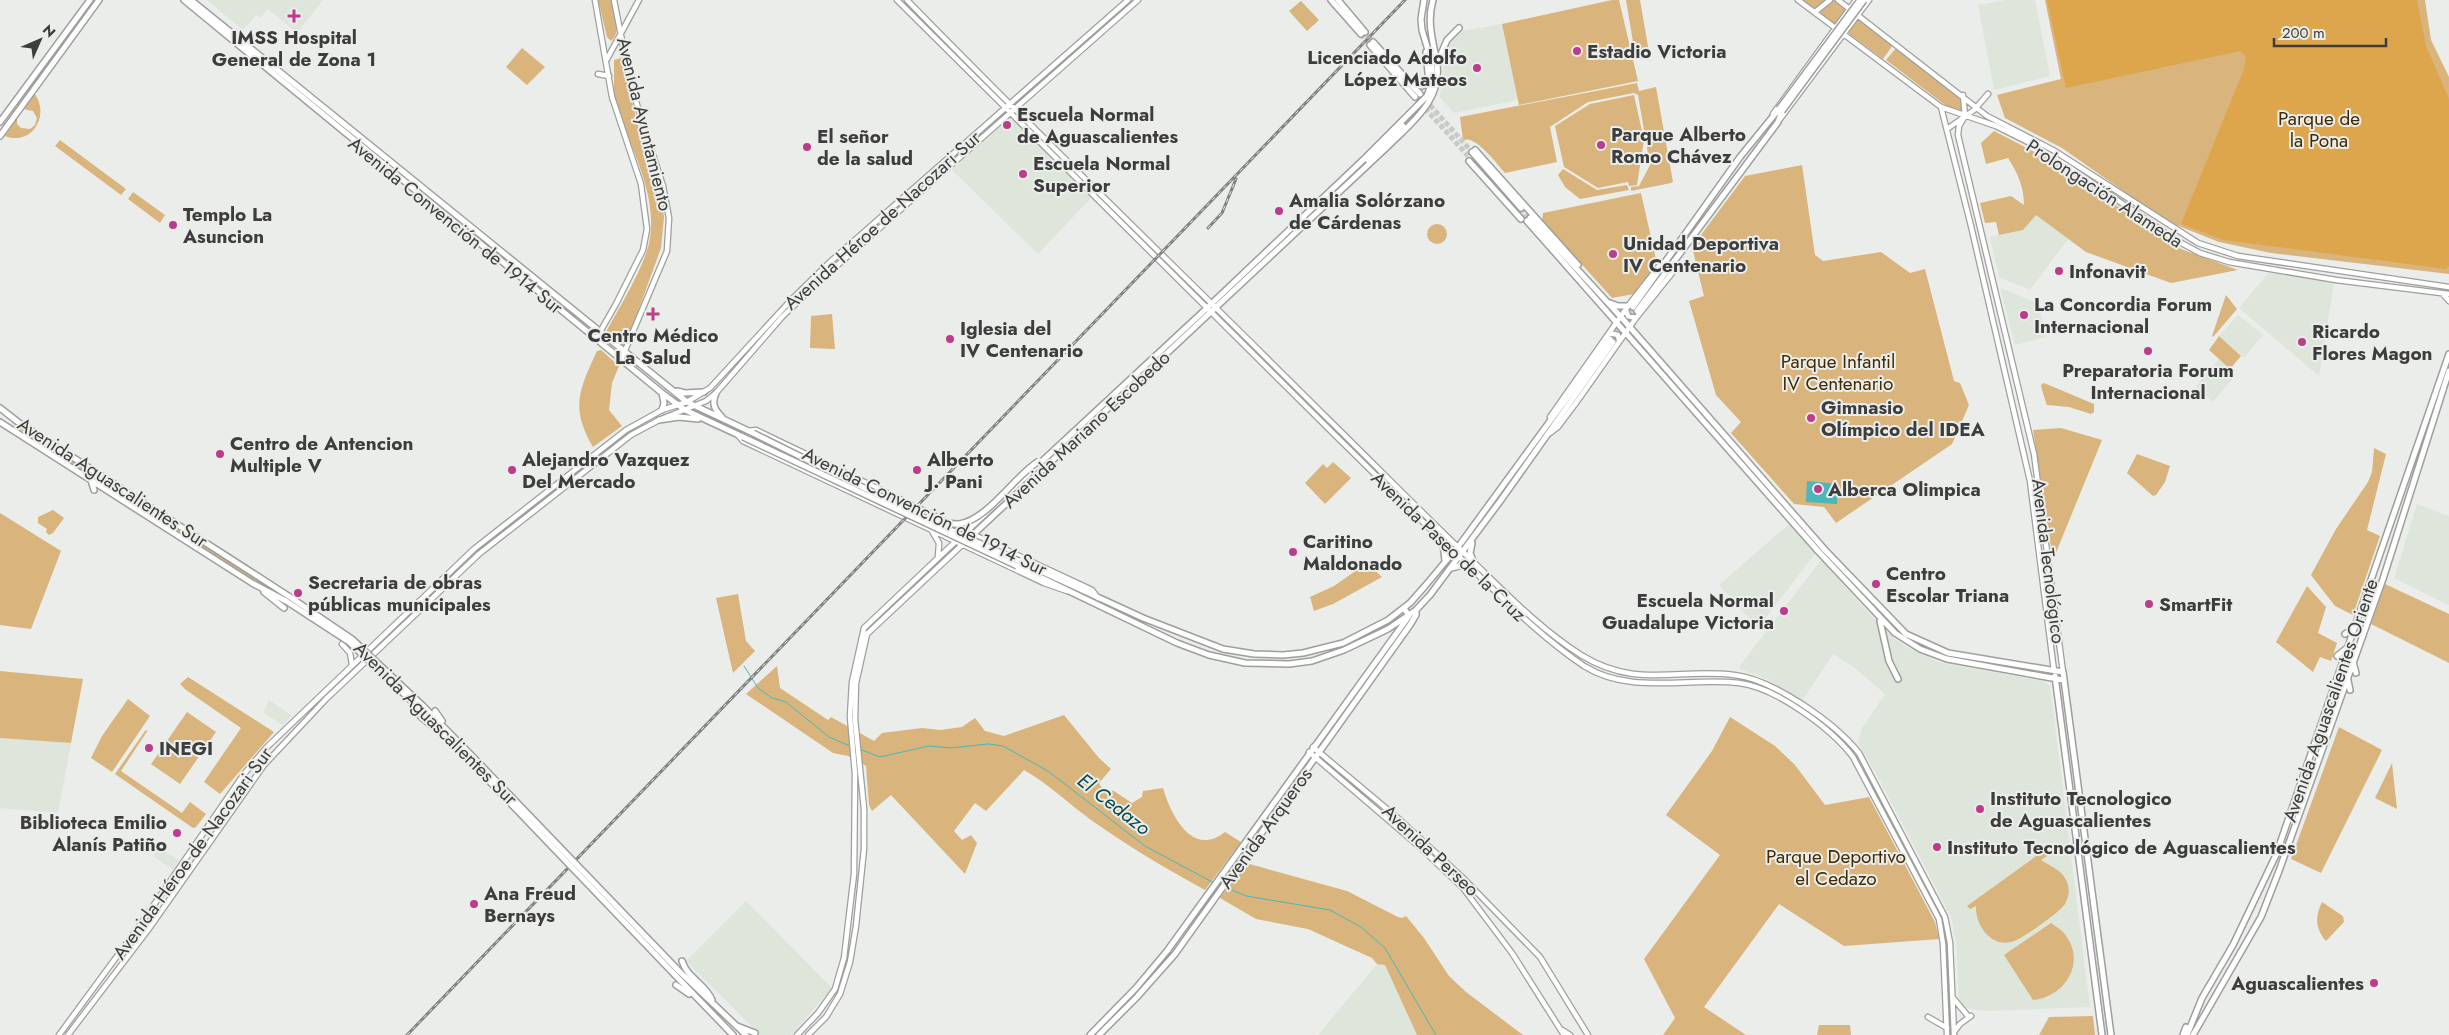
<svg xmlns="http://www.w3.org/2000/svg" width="2449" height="1035" font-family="Jost,sans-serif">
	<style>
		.built { fill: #dee5db }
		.green { fill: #d9b47c }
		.forest { fill: #dda64d }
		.water { fill: #4ab7ba }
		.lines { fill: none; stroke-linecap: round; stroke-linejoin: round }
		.stream { stroke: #4ab7ba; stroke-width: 1 }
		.primary-tunnel { stroke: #c8cac7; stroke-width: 5; stroke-dasharray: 5 2.5; stroke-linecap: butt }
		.secondary-casing { stroke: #9d9f9c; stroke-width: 7 }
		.primary-casing { stroke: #9d9f9c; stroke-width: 8 }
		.secondary { stroke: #fff; stroke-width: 4.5 }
		.primary { stroke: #fff; stroke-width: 5 }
		.rail-casing { stroke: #808280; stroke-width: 3 }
		.rail { stroke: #ebedea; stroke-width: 1; stroke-dasharray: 4; stroke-linecap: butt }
		.primary-bridge-casing { stroke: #9d9f9c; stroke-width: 8; stroke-linecap: butt }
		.primary-bridge { stroke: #fff; stroke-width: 5 }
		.poi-dot { fill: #ba3c8a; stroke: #ebedea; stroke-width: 2 }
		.labels { text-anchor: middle; stroke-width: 4; stroke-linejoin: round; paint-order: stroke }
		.poi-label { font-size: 19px; font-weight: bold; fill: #3c3d3c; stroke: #ebedea; text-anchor: start }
		.park-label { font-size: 19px; fill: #412b04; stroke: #ebedea }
		.street-label { font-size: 19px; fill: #3c3d3c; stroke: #ebedea }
		.water-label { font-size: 20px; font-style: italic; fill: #084c4e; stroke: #ebedea }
	</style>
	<rect width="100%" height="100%" fill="#ebedea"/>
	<!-- built -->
	<path class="built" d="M207 0H323L297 33 268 9 260 18 256 15 243 30Z
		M2006 0H2035L2050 76 1994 90 1978 5Z
		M1502 24 1518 100 1454 113 1439 96 1444 80 1443 57 1447 46 1461 31Z
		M1010 117 1091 198 1038 254 952 170Z
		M2036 214 2068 239 2030 290 1999 277 1990 237 2023 230Z
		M2269 272 2334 283 2319 376 2239 308Z
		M2000 288 2038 303 2046 337 2015 345Z
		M2238 315 2263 335 2244 358 2219 336Z
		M2219 359 2236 375 2213 402 2196 386Z
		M2417 504 2449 516V605L2394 578Z
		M1789 524 1815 554 1758 628 1719 585Z
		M1821 560 1877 622 1895 639 1912 650 1941 663 2042 681 2050 686 2090 1007 1987 1011 1965 1008 1959 999 1956 942 1951 917 1880 781 1858 742 1862 728 1885 694 1855 668 1833 654 1802 701 1769 680 1740 669 1739 667Z
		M269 700 292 716 282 725 263 712Z
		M0 738 71 743 58 813 0 808Z
		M159 848 179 860 173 870 153 856Z
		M746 901 832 988 791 1035H760L686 961Z
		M1377 964 1385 965 1417 1035H1318Z"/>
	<!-- green -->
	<path class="green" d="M598 0H612C614 12 622 32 611 41L607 37Z
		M1612 0H1619L1638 81 1519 105 1502 24Z
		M1626 0H1640L1650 58 1636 60Z
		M1802 0H1834L1846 9 1835 24Z
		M2045 0H2425L2431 40 2449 77V274L2271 253 2219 242 2166 221 2062 148 2005 118 1997 95 2061 79Z
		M1301 1 1319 20 1307 31 1289 11Z
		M1859 19 1893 45 1883 59 1848 33Z
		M522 48 545 67 527 85 506 67Z
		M1896 48 1967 101 1966 110 1962 113 1949 108 1886 60Z
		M621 58 639 129 660 185 664 217 661 248 625 347 606 332C620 306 646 265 650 238 657 195 631 147 617 108L614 92V60Z
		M1637 83 1639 91 1656 87 1673 182 1671 183 1631 191V187L1639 186 1650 165 1638 95 1634 93 1588 102 1550 127 1557 162 1505 173C1497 164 1476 135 1463 140L1460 117Z
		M34 93C51 114 32 147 5 136L17 118V124L21 128 30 129 35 125 37 118 33 111 23 109Z
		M1634 95 1644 140 1637 185 1629 186 1628 182 1598 188 1564 167 1555 126 1590 104Z
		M1994 131 2048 159 2181 249 2238 270 2171 283 2086 252 2036 215 2023 230 1999 235 1996 222 1985 223 1980 203 2011 196 2024 205C2024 188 2018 173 2008 158L1986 164 1981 143Z
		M60 140 126 189 121 195 55 146Z
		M1802 165 1815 255 1823 261 1881 252 1910 273 1925 269 1954 381 1960 383 1969 405 1952 444 1836 523 1824 507 1794 504 1731 433 1741 422 1716 395 1689 301 1704 296 1692 247 1745 176Z
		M1563 169 1597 190 1627 185 1629 190 1580 199 1565 187 1558 175Z
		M133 192 165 215 160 223 128 199Z
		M1641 193 1657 264 1634 294 1612 298 1542 220 1543 213Z
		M1427 234a10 10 0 1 1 20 0a10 10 0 1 1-20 0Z
		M2226 295 2237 309 2213 337 2212 336Z
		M832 314 835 349 810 348 811 316Z
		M2219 336 2241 356 2230 369 2209 350Z
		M601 350 619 366 612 383 609 410 622 426 593 447C570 408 579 390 597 351Z
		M2044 383 2094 404V412L2091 414 2069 407 2047 405C2046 402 2041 388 2041 385Z
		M14 425 47 443 288 599 255 582 44 447Z
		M2061 428 2102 440 2055 555 2052 553 2033 430Z
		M2374 448 2386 454 2367 530 2380 536 2353 615 2335 606 2311 575 2336 529 2368 482 2372 472Z
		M2137 454 2170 466 2165 482 2156 495 2153 496 2127 473Z
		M1333 462 1351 478 1325 504 1305 483 1323 464 1327 468Z
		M53 510 64 518 53 533 49 535 46 532 47 529 38 523V517Z
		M0 513 61 551 31 629 0 625Z
		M1367 563 1382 577 1333 604 1314 611 1310 597 1334 586Z
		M2385 584 2449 614V663L2371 624Z
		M2307 586 2326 607 2318 633 2337 643 2331 661 2320 657 2313 672 2276 642Z
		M738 594 746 641 755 651 733 673 716 598Z
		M777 666 780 688 828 720 831 717 874 741 882 733 922 728 940 730 962 727 975 718 985 731 1004 736 1064 715 1099 758 1111 769 1099 783 1103 790 1114 791 1132 803 1142 797 1143 791 1163 788C1171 815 1192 858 1225 832L1241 842 1205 890C1166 869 1128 846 1091 820 1068 803 1050 785 1024 770L986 811 975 803 954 831 962 840 971 835 977 843 965 874 891 795 872 811 869 805 866 766 848 756 833 753 746 694Z
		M0 671 83 679 71 743 0 738Z
		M188 677 274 732 220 794 204 782 241 728 186 690 180 684Z
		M128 699 150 716 112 772 91 758 102 736Z
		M187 712 216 732 180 784 151 764Z
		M1730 717 1775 746 1795 765 1825 805 1869 797 1935 922 1939 939 1844 946 1779 904 1704 1007 1746 1035H1663L1675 1018 1644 959 1720 855 1666 815 1712 751Z
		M2339 727 2382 750 2321 873 2291 859Z
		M148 730 121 771 182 813 190 802 206 814 196 827 193 828 115 774 145 731Z
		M2392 763 2397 809 2375 798Z
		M2046 849 2050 854 2041 860C2051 867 2064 870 2068 885 2070 892 2068 898 2065 904 2059 913 2021 940 2011 942 1990 947 1975 924 1976 906L1970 909 1967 906Z
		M1246 863 1347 891 1398 917 1402 918 1406 916 1424 938 1449 976 1466 992 1523 1035H1417L1385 965 1377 964 1372 958 1308 929 1256 919 1220 898Z
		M2322 902 2343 916 2344 922 2326 941C2315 928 2315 917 2322 902Z
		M2051 923C2055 926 2060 929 2063 932 2088 960 2066 997 2033 1000L2004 955Z
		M2093 1016 2095 1035H2039L2049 1017Z
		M1819 1025H1850L1851 1035H1817Z"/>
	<!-- forest -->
	<path class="forest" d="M2047 0H2417L2426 46 2449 99V266L2446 269 2224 240 2181 224 2244 69 2246 57 2240 51 2066 88Z"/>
	<!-- water -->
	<path class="water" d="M1807 481 1838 484 1837 504 1806 502Z"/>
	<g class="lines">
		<!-- stream -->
		<path class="stream" d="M744 666 758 688 772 698 786 702 829 737 850 746
			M854 747 880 757 929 746 951 748 988 744 1003 746 1048 771 1145 846 1214 883
			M1225 887 1246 896 1330 910 1361 927 1385 948 1436 1035"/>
		<!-- primary-tunnel -->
		<path class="primary-tunnel" d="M1365 32 1373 42
			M1361 34 1370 45
			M1420 94 1472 152
			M1415 97 1468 156
			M1412 116 1419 110V101
			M1521 208 1530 218
			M1517 210 1527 221
			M1611 337 1633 307
			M1613 342 1637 311"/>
		<defs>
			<path id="secondary" d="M595 0 612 97 641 184 647 229 643 250 616 304 596 339
				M614 0 631 86 663 186 669 218 667 251 621 360
				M897 0C1044 147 1192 293 1339 439 1377 476 1414 514 1452 550 1495 590 1535 633 1584 666 1630 695 1688 677 1739 683 1775 687 1831 728 1853 757L1939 919 1943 944 1947 1035
				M907 0C1044 141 1186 277 1325 416 1371 461 1416 507 1463 552 1501 588 1537 627 1581 655 1636 689 1677 668 1734 675 1773 679 1835 723 1859 753L1945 917 1950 943 1954 1035
				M1798 0 1941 107 1996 126 2032 144 2072 169 2174 239 2200 253 2229 262 2336 280 2449 294
				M1838 0 1987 116 2053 150 2198 243 2238 256 2449 287
				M1815 12 1830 0
				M607 59 639 0
				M598 74 609 76
				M1963 95 1965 116 1959 126 1958 135 2034 454 2063 672
				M1941 107 1971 226 2030 481 2054 671
				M1773 114 1856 0
				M1780 119 1869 0
				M1947 129 1974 110 1988 94
				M2443 294 2449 301
				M1626 310 1628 316 1636 318
				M1609 333 1618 335 1619 341
				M1550 417 1628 306 1660 265
				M748 431 756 430 935 516
				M1550 433 1558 427 1576 403 1636 318 1672 273 1674 261
				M738 435 743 441 1044 583 1067 591
				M955 526 1092 590 1098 598
				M932 531 939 543 938 557
				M342 644 350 653 352 665
				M1313 747 1400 820 1462 877 1540 957 1588 1035
				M1309 752 1421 848 1463 888 1512 953 1564 1035
				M1953 998 1968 1016
				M1928 1017 1947 1028
				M1562 1030 1570 1035
				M1954 1032 1960 1024 1971 1016
				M59 1035 140 925 244 774 266 748 474 549 626 430 662 410 687 402 710 388 791 300 830 262 1128 0
				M68 1035 148 930 264 765 326 699 479 554 631 435 659 420 706 401 716 393 782 317 815 285 1138 0
				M797 1035 818 1013 835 989 844 958 854 874 855 774 850 717 852 682 864 628 955 542
				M808 1035 826 1017 840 994 850 962 856 926 864 849V809L855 719 856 683 867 634 962 545"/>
			<path id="primary" d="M184 0 662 393 685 410 743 437
				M191 0 687 402 753 433
				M1331 0 1361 34
				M1338 0 1365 32
				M1373 42 1420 94
				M1370 45 1415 97
				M1438 61 1447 40 1459 28
				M1412 84 1422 86 1429 82 1426 52
				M0 122 90 0
				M0 136 99 0
				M1475 150 1578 265
				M1472 152 1521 208
				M1368 160 1403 126
				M1469 161 1521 219
				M1530 218 1621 317 1825 550 1906 634 1948 653 2063 672 2111 1035
				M1527 221 1818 551 1895 633 1920 649 1947 659 2063 680
				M1610 303 1618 306H1628
				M1633 307 1740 157 1779 109
				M1637 311 1778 122 1782 111
				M677 391 685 393 704 392
				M716 393C711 404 715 410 722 417
				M0 408 18 422 290 597
				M662 410 664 403 662 393
				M659 420 679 417 698 419
				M0 422 252 583 286 601
				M91 480 94 490
				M956 526 976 521
				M955 542 1207 308 1363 160 1427 96 1433 79 1431 60 1422 30 1421 19 1424 0
				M1443 542 1445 561
				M1472 543 1470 553 1473 561
				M962 545 1386 148C1412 122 1445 99 1436 58 1432 38 1427 20 1433 0
				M1019 561 1143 618 1223 649 1254 654 1283 655 1303 653 1343 643 1388 620 1410 603 1425 586 1461 543 1610 339
				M1017 566 1177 643 1209 655 1245 663 1289 664 1312 661 1344 650 1388 629 1416 610 1430 595 1501 500 1613 342
				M1452 568 1459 566H1469
				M264 592 284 608
				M1880 621 1889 661 1898 679
				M2345 634 2354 628
				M2337 656 2347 648
				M2353 662 2356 673
				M2055 676 2102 1035
				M2347 676 2350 690
				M423 706 474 758
				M419 708 470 761
				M435 711 442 721
				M421 717 432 726
				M682 961C687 978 706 984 712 1000
				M679 971 746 1035
				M675 975 733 1035
				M676 985 689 994
				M737 1026 755 1033
				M1090 1035 1136 988 1167 951 1409 616 1404 608
				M1099 1035 1136 998 1175 954 1410 625 1416 615V610
				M2183 1035 2186 1027
				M2187 1035 2202 998 2233 945 2276 855 2449 354
				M2193 1035 2261 917 2279 871 2383 579 2449 371"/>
		</defs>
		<!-- secondary casing -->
		<use href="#secondary" class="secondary-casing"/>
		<!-- primary casing -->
		<use href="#primary" class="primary-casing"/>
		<!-- secondary -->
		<use href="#secondary" class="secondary"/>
		<!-- primary -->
		<use href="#primary" class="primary"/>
		<defs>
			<path id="rail" d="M1208 228 1222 213 1236 179
				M407 1035 1405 0"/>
		</defs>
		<!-- rail casing -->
		<use href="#rail" class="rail-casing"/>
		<!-- rail -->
		<use href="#rail" class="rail"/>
		<defs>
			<path id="primary-bridge" d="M1779 109 1860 0
				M1782 111 1864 0
				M753 433 937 524 1019 561
				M743 437 1017 566
				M929 516C938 520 949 525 959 524 988 520 1014 476 1039 461
				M290 597 352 639 423 706
				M286 601 349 642 419 708
				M474 758 679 971
				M470 761 675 975"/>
		</defs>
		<!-- primary-bridge casing -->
		<use href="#primary-bridge" class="primary-bridge-casing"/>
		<!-- primary-bridge -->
		<use href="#primary-bridge" class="primary-bridge"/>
	</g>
	<!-- markers -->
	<g class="poi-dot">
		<path d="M291.5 8.5h5v5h5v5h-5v5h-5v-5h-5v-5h5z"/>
		<circle cx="1577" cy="51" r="5"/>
		<circle cx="1477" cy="68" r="5"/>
		<circle cx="1007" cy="125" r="5"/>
		<circle cx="1601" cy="145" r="5"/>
		<circle cx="807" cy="147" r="5"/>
		<circle cx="1023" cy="174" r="5"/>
		<circle cx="1279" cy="211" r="5"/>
		<circle cx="173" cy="225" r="5"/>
		<circle cx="1613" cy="254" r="5"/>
		<circle cx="2059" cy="271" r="5"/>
		<path d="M650.5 306.5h5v5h5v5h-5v5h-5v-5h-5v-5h5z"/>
		<circle cx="2024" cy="315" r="5"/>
		<circle cx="950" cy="339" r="5"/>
		<circle cx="2302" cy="342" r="5"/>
		<circle cx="2148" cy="351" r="5"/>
		<circle cx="1811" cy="418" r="5"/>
		<circle cx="220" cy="454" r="5"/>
		<circle cx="512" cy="470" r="5"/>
		<circle cx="917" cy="470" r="5"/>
		<circle cx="1818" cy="489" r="5"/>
		<circle cx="1293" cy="552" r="5"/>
		<circle cx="1876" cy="584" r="5"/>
		<circle cx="298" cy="593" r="5"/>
		<circle cx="2149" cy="604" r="5"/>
		<circle cx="1784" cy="611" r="5"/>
		<circle cx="149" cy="748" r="5"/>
		<circle cx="1980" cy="809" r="5"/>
		<circle cx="177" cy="833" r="5"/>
		<circle cx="1937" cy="847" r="5"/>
		<circle cx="474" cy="904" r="5"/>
		<circle cx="2374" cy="983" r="5"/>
	</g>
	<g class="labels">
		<!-- poi labels -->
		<g class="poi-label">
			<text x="294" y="44" text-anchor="middle">IMSS Hospital<tspan x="294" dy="22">General de Zona 1</tspan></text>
			<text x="1587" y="58">Estadio Victoria</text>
			<text x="1467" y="64" text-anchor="end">Licenciado Adolfo<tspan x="1467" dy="22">López Mateos</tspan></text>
			<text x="1017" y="121">Escuela Normal<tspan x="1017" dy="22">de Aguascalientes</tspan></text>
			<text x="1611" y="141">Parque Alberto<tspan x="1611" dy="22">Romo Chávez</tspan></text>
			<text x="817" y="143">El señor<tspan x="817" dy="22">de la salud</tspan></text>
			<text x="1033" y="170">Escuela Normal<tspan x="1033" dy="22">Superior</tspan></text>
			<text x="1289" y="207">Amalia Solórzano<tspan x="1289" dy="22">de Cárdenas</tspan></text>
			<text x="183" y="221">Templo La<tspan x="183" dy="22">Asuncion</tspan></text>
			<text x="1623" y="250">Unidad Deportiva<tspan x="1623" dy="22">IV Centenario</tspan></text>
			<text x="2069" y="278">Infonavit</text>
			<text x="2034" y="311">La Concordia Forum<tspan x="2034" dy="22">Internacional</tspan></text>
			<text x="960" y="335">Iglesia del<tspan x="960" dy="22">IV Centenario</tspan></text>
			<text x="2312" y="338">Ricardo<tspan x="2312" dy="22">Flores Magon</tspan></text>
			<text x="653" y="342" text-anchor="middle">Centro Médico<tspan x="653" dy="22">La Salud</tspan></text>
			<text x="2148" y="377" text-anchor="middle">Preparatoria Forum<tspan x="2148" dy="22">Internacional</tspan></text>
			<text x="1821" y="414">Gimnasio<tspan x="1821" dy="22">Olímpico del IDEA</tspan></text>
			<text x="230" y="450">Centro de Antencion<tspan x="230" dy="22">Multiple V</tspan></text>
			<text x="522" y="466">Alejandro Vazquez<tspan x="522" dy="22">Del Mercado</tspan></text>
			<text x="927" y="466">Alberto<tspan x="927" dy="22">J. Pani</tspan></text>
			<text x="1828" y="496">Alberca Olimpica</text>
			<text x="1303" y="548">Caritino<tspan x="1303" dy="22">Maldonado</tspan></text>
			<text x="1886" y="580">Centro<tspan x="1886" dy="22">Escolar Triana</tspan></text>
			<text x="308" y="589">Secretaria de obras<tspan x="308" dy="22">públicas municipales</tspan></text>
			<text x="1774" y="607" text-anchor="end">Escuela Normal<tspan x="1774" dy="22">Guadalupe Victoria</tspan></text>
			<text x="2159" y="611">SmartFit</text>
			<text x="159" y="755">INEGI</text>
			<text x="1990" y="805">Instituto Tecnologico<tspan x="1990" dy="22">de Aguascalientes</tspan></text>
			<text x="167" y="829" text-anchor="end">Biblioteca Emilio<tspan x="167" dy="22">Alanís Patiño</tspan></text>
			<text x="1947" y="854">Instituto Tecnológico de Aguascalientes</text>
			<text x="484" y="900">Ana Freud<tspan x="484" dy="22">Bernays</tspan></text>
			<text x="2364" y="990" text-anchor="end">Aguascalientes</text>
		</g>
		<!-- park labels -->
		<g class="park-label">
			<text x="2319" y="125">Parque de<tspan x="2319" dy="22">la Pona</tspan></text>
			<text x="1838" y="368">Parque Infantil<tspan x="1838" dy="22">IV Centenario</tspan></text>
			<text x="1836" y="863">Parque Deportivo<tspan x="1836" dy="22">el Cedazo</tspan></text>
		</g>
		<!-- street labels -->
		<g class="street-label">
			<text transform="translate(645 124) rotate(76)" y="7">Avenida Ayuntamiento</text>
			<text transform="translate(2105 193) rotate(33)" y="7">Prolongación Alameda</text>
			<text transform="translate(882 220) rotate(-42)" y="7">Avenida Héroe de Nacozari Sur</text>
			<text transform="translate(456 225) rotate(39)" y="7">Avenida Convención de 1914 Sur</text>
			<text transform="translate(1086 429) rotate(-43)" y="7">Avenida Mariano Escobedo</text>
			<text transform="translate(113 482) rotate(33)" y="7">Avenida Aguascalientes Sur</text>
			<text transform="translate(925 511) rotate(26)" y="7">Avenida Convención de 1914 Sur</text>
			<text transform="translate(1449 546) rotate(44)" y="7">Avenida Paseo de la Cruz</text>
			<text transform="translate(2049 561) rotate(83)" y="7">Avenida Tecnológico</text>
			<text transform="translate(2330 700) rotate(-71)" y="7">Avenida Aguascalientes Oriente</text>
			<text transform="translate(436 723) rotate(45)" y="7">Avenida Aguascalientes Sur</text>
			<text transform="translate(1265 828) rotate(-54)" y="7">Avenida Arqueros</text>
			<text transform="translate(1431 850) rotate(43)" y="7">Avenida Perseo</text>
			<text transform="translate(192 853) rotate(-54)" y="7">Avenida Héroe de Nacozari Sur</text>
		</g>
		<!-- water labels -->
		<g class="water-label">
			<text transform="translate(1114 804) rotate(38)" y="7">El Cedazo</text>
		</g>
	</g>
	<!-- north arrow -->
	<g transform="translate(40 40) rotate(45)" stroke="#ebedea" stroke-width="4" paint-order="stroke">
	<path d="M0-4L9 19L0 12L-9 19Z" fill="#3c3d3c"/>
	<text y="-8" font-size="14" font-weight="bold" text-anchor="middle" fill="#3c3d3c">N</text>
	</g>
	<!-- scale -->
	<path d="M2274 38v8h112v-8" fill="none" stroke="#3c3d3c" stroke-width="2.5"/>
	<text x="2282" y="38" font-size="15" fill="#3c3d3c" stroke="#ebedea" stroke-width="4" paint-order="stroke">200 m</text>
</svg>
